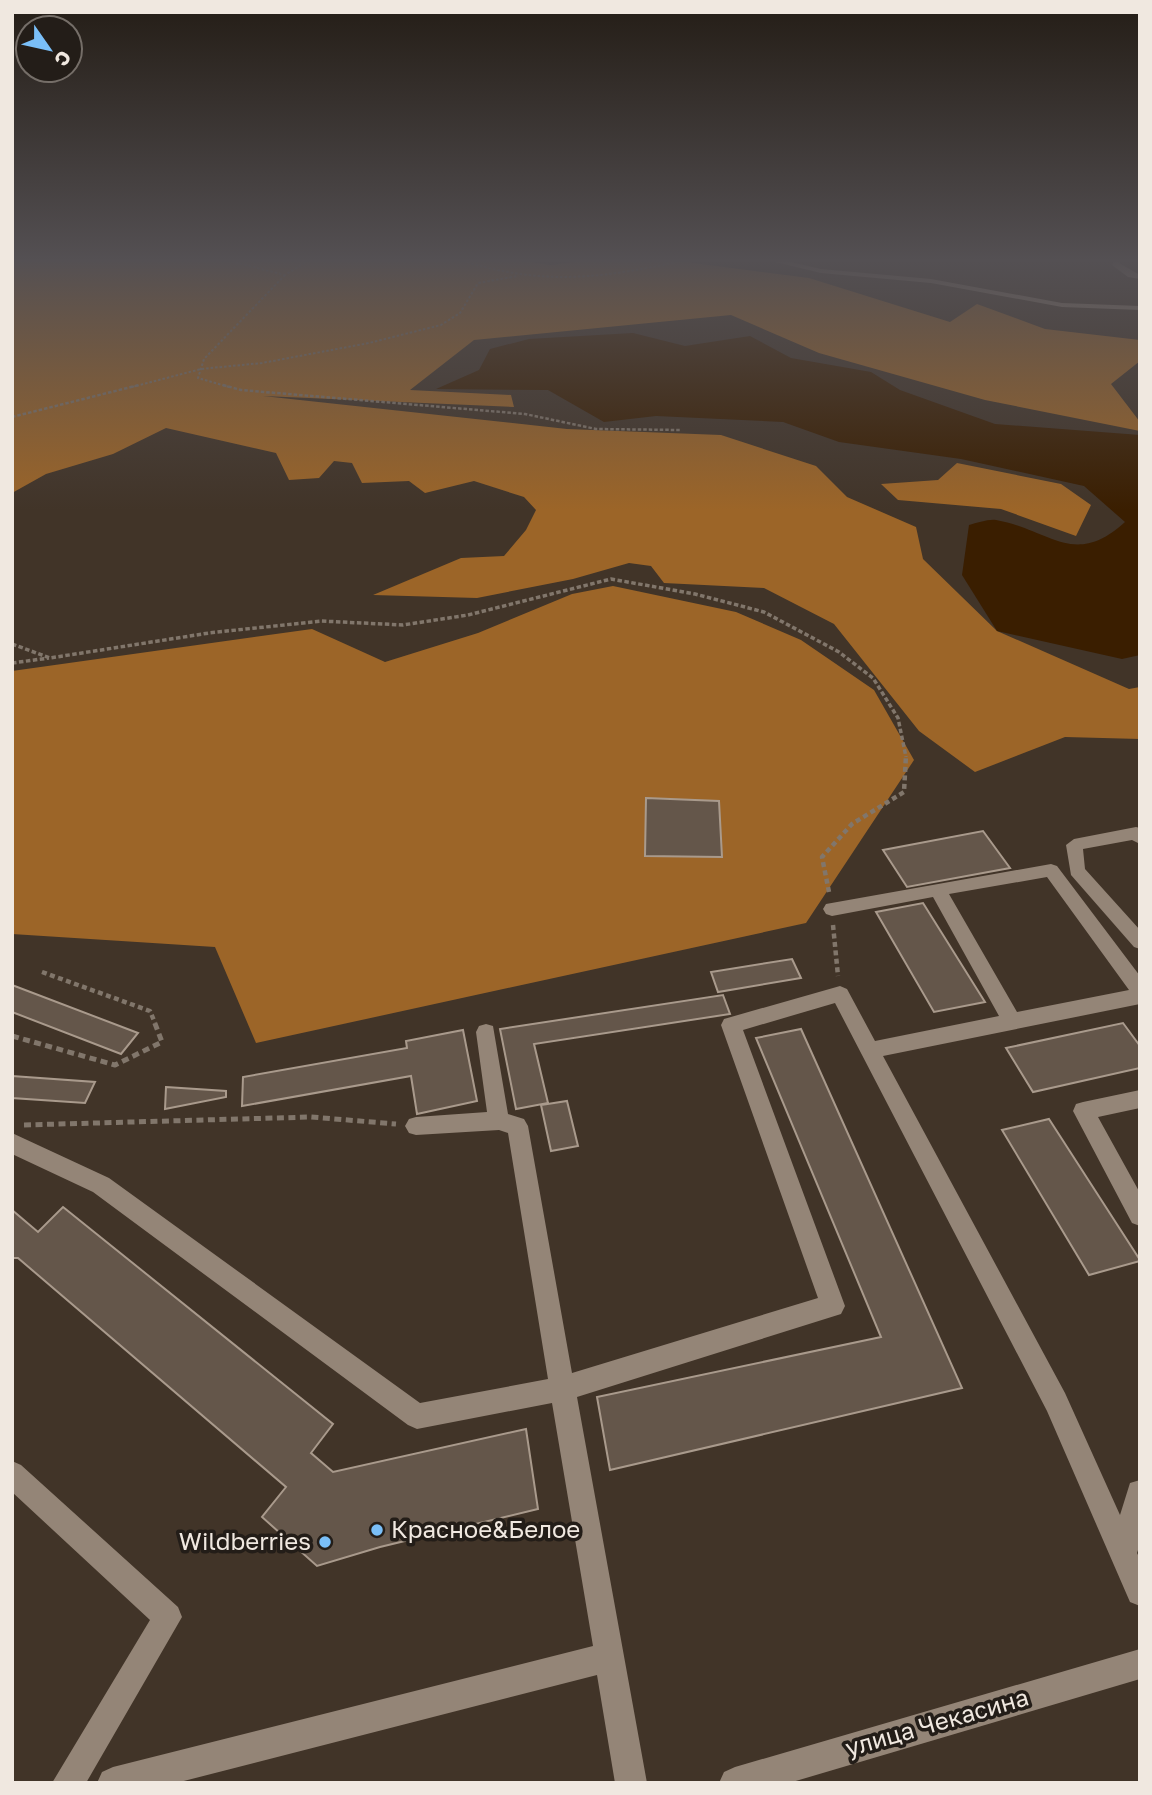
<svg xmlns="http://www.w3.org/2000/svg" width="1152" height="1795" font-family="'Golos Text',sans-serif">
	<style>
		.forest { fill: #9c6528 }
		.water { fill: #3a1e00 }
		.building { fill: #64564a; stroke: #a99a8c; stroke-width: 2 }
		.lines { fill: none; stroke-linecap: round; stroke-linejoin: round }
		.path-far4 { stroke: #81766b; stroke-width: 2; stroke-dasharray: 2.5 2; stroke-linecap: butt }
		.path-far3 { stroke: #81766b; stroke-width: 2.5; stroke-dasharray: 3.5 2; stroke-linecap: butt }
		.path-far2 { stroke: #81766b; stroke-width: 3.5; stroke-dasharray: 4.5 2.5; stroke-linecap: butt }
		.path-far1 { stroke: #81766b; stroke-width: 4.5; stroke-dasharray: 5 3.5; stroke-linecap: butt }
		.path { stroke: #81766b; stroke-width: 5; stroke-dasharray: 7 4.5; stroke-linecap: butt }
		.minor { fill: #948577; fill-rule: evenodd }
		.poi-dot { fill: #7abff8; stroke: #231d18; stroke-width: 2.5 }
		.labels { text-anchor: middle; stroke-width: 7; stroke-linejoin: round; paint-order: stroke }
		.near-poi-label { font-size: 24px; fill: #f0e8e0; stroke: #231d18; text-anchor: start }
		.near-street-label { font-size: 24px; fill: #f0e8e0; stroke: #231d18 }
	</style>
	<rect width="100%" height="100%" fill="#413428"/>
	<!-- forest -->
	<path class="forest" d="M12 258H503L551 265 575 262 572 258H655L809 278 950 322 977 304 1045 329 1140 340V361L1111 384 1140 422V431L985 400 819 353 731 315 474 340 410 390 511 395 514 407 263 396 567 429 721 435 816 466 847 497 916 527 923 559 997 631 1129 689 1140 687V739L1065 737 975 772 919 731 834 624 764 588 664 583 651 566 629 563 573 579 477 598 373 595 461 558 504 556 526 530 536 510 524 497 474 481 425 493 409 481 362 483 352 463 334 461 319 478 289 480 276 453 166 428 113 454 46 474 12 493Z
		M957 463 1061 484 1091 505 1076 536 1001 509 898 500 881 484 938 480Z
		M613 586 736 612 801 640 874 690 914 760 806 923 256 1043 215 947 12 934V671L312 629 385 662 478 633 572 594Z"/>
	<!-- water -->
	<path class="water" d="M633 333 685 346 750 336 791 358 871 372 900 390 995 424 1140 435V655L1122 659 997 631 962 575 969 525C977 523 988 519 996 520 1049 529 1074 569 1125 522L1084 486 961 459 839 442 783 422 656 416 604 422 548 390 436 389 479 370 490 349 529 339Z"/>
	<!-- building -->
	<path class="building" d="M646 798 719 801 722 857 645 856Z
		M983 831 1010 868 907 887 883 850Z
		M923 903 985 1002 934 1012 876 912Z
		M792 959 801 978 718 992 711 972Z
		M12 985 138 1033 121 1054 12 1012Z
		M723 995 730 1014 534 1044 548 1103 516 1109 500 1029Z
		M1123 1023 1140 1046V1068L1033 1092 1006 1048Z
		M801 1029 962 1388 610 1470 597 1397 881 1337 756 1038Z
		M463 1030 477 1101 417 1114 411 1076 242 1106 243 1077 407 1048 406 1041Z
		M12 1076 95 1082 85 1103 12 1098Z
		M166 1087 226 1091V1097L165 1109Z
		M567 1101 578 1146 551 1151 541 1105Z
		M1049 1119 1140 1260V1261L1089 1275 1002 1130Z
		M63 1207 333 1424 311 1453 333 1472 526 1429 538 1509 380 1547 317 1566 262 1517 286 1487 18 1258H12V1210L38 1232Z"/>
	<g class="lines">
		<!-- path-far4 -->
		<path class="path-far4" d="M218 258 285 275 312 258
			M454 258C544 288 604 278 695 258
			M132 387 201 369 262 363 369 343 441 325 460 313 478 283 518 276
			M229 387 198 378 204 359 285 275"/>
		<!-- path-far3 -->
		<path class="path-far3" d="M223 385 241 390 525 414 596 429 681 430
			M12 417 139 385"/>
		<!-- path-far2 -->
		<path class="path-far2" d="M12 644 50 658 209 633 321 621 403 625 468 615 611 579 695 594 764 612 839 652 873 678 898 718 906 757
			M12 663 49 658"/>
		<!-- path-far1 -->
		<path class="path-far1" d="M829 892 822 857 852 824 904 792 906 755
			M833 925 838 976
			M42 972 150 1011 155 1023"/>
		<!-- path -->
		<path class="path" d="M12 1036 115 1065 162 1042 154 1021
			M24 1125 311 1117 396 1124"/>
		<!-- minor -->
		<path class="minor" d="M759 258H774L821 269 931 279 1062 303 1140 306V310L1062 307 931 283 821 273Z
			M1115 258H1123L1119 263 1140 275V279L1128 277 1112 265Z
			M1136 827 1140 828V844L1132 840 1083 849 1085 869 1140 930V949L1134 947 1071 875 1066 845 1074 839Z
			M1051 864 1057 866 1140 976V1004L883 1056 1065 1393 1120 1515 1130 1483 1140 1480V1544L1137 1553 1140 1559V1606L1130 1602 1047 1411 835 1003 743 1030 845 1306 841 1314 577 1397 647 1783H615L597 1675 176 1783H97L102 1772 113 1767 593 1646 552 1403 417 1429 408 1425 93 1192 12 1154V1133L109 1178 420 1403 548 1379 508 1133 499 1130 416 1135 409 1133 405 1126 409 1119 416 1117 487 1112 476 1032 479 1026 486 1024 493 1026 508 1114 524 1119 528 1126 572 1373 818 1298 721 1025 724 1019 840 986 847 989 875 1041 999 1016 933 897 832 916 826 914 823 909 826 904ZM1047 877 1129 990 1017 1012 949 894Z
			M1140 1090V1108L1098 1117 1140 1193V1226L1132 1223 1073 1111 1076 1104 1083 1102Z
			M12 1461 21 1465 178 1607 182 1617 86 1783H52L150 1620 12 1492Z
			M1140 1649V1679L789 1783H719L724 1772 735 1767Z"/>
	</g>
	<!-- sky -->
	<linearGradient id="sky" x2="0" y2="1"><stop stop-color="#241d16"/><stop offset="0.51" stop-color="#545053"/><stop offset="1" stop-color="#545053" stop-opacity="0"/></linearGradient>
	<rect width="1152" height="510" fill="url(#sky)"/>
	<!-- markers -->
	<g class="poi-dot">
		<circle cx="377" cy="1530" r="7"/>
		<circle cx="325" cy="1542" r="7"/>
	</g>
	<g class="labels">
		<!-- near-poi labels -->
		<g class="near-poi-label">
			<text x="391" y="1538">Красное&amp;Белое</text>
			<text x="311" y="1550" text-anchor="end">Wildberries</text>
		</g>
		<!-- near-street labels -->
		<g class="near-street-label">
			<text transform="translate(937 1723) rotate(-16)" y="8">улица Чекасина</text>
		</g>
	</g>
	<!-- border -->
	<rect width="1152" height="1795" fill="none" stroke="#f0e8e0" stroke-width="28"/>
	<!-- north arrow -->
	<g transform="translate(49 49) rotate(124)"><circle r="33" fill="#231d18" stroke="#756e68" stroke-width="2"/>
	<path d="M0-5L12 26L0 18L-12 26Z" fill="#7abff8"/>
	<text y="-10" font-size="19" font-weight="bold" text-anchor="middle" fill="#f0e8e0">С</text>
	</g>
</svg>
